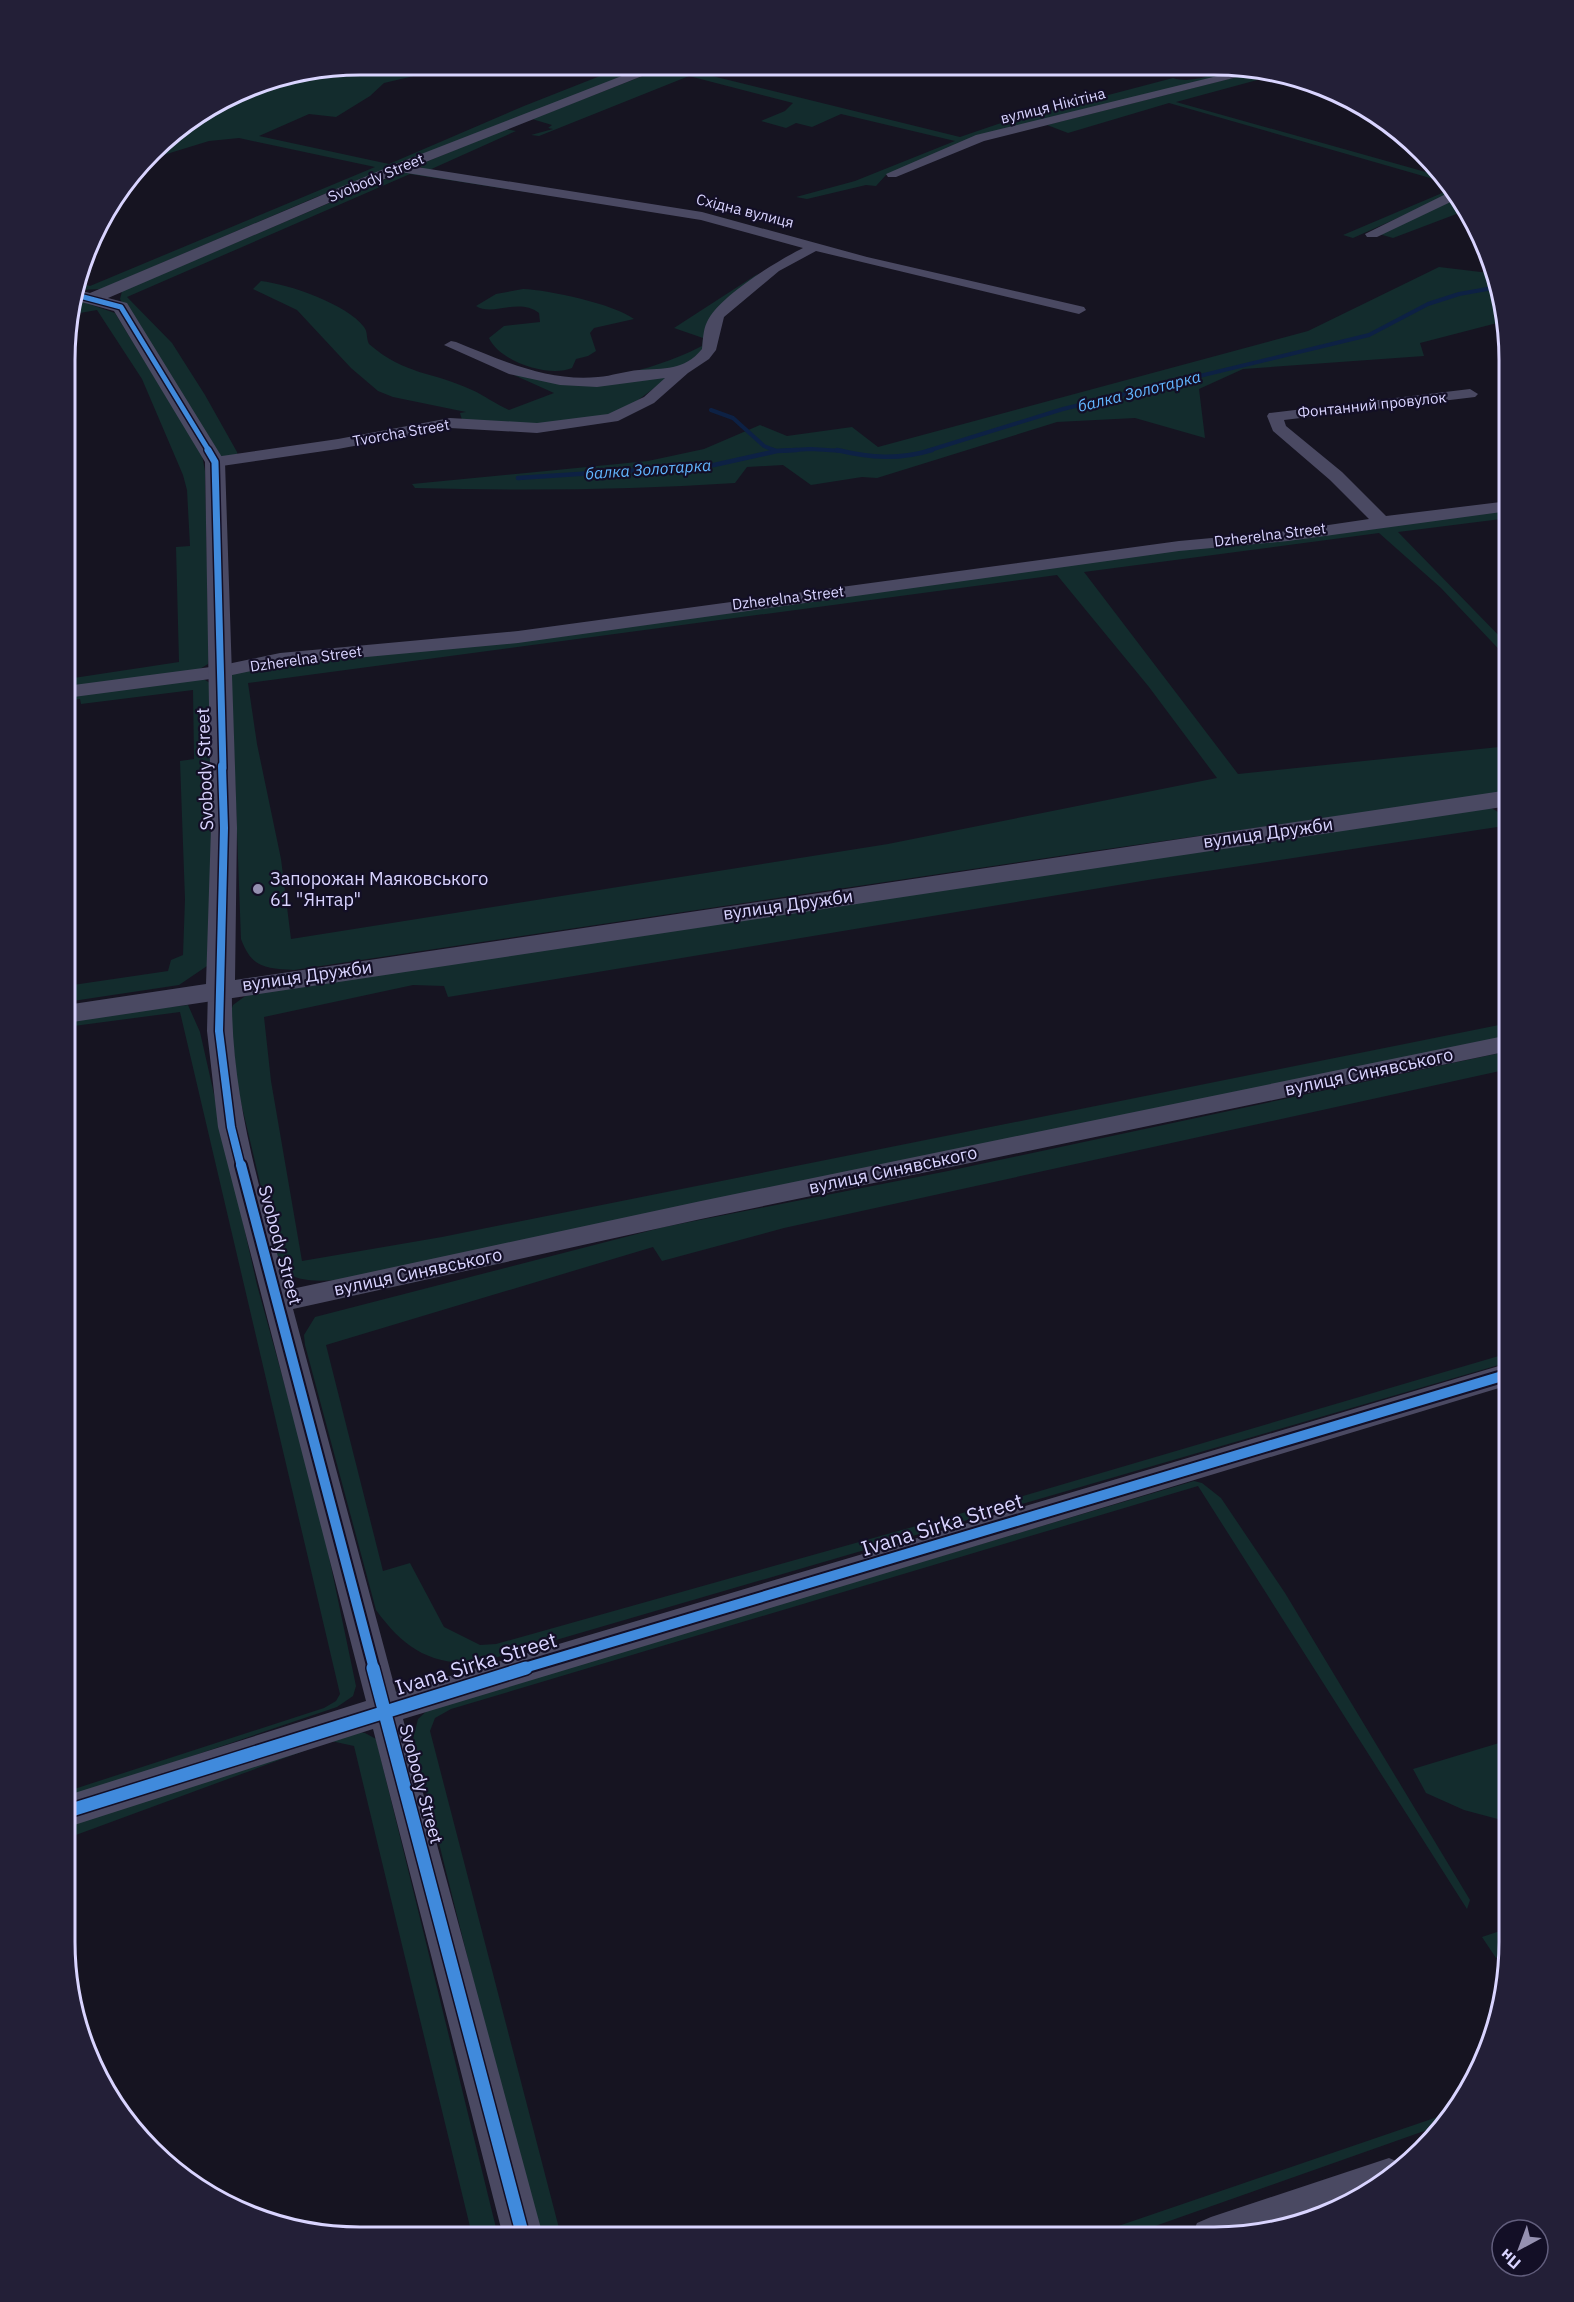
<svg xmlns="http://www.w3.org/2000/svg" width="1574" height="2302" font-family="'IBM Plex Sans',sans-serif">
	<style>
		.green { fill: #132c2d; fill-rule: evenodd }
		.lines { fill: none; stroke-linecap: round; stroke-linejoin: round }
		.stream-far1 { stroke: #0d2144; stroke-width: 4 }
		.stream { stroke: #0d2144; stroke-width: 4.5 }
		.minor { fill: #4a4962; fill-rule: evenodd }
		.tertiary { fill: #4a4962; fill-rule: evenodd }
		.cycleway-far4-casing { stroke: #130f26; stroke-width: 8 }
		.cycleway-far3-casing { stroke: #130f26; stroke-width: 10 }
		.cycleway-far2-casing { stroke: #130f26; stroke-width: 11 }
		.cycleway-far1-casing { stroke: #130f26; stroke-width: 14 }
		.cycleway-casing { stroke: #130f26; stroke-width: 16 }
		.cycleway-far4 { stroke: #408adc; stroke-width: 5 }
		.cycleway-far3 { stroke: #408adc; stroke-width: 7 }
		.cycleway-far2 { stroke: #408adc; stroke-width: 8 }
		.cycleway-far1 { stroke: #408adc; stroke-width: 10 }
		.cycleway { stroke: #408adc; stroke-width: 13 }
		.poi-dot { fill: #9591b1; stroke: #130f26; stroke-width: 2 }
		.labels { text-anchor: middle; stroke-width: 4.5; stroke-linejoin: round; paint-order: stroke }
		.far-street-label { font-size: 15px; fill: #d9d4ff; stroke: #130f26 }
		.far-water-label { font-size: 16px; font-style: italic; fill: #62b6ff; stroke: #130f26 }
		.street-label { font-size: 18px; fill: #d9d4ff; stroke: #130f26 }
		.poi-label { font-size: 18px; fill: #d9d4ff; stroke: #130f26; text-anchor: start }
		.near-street-label { font-size: 21px; fill: #d9d4ff; stroke: #130f26 }
		.rim { fill: none; stroke: #d9d4ff; stroke-width: 3 }
	</style>
	<rect width="100%" height="100%" fill="#161421"/>
	<!-- green -->
	<path class="green" d="M360 65H445L418 75 384 83 370 96 336 117 309 114 259 136 389 164 524 106 628 65H659L314 198 101 289 78 290 80 283 90 286 375 167 239 138 209 141 147 160 165 138 265 80Z
		M671 65 708 66 696 72 960 137 998 124 1173 78C1201 87 1228 62 1257 68L972 139 886 175 876 186 866 185 807 199 796 197 855 181 955 141 841 114 812 127 796 123 786 128 761 121 785 111 793 103 689 76 539 136 531 135 553 129 548 128 552 125 532 119Z
		M1264 70 1279 74 1176 102 1447 178 1451 184 1169 103 1068 133 1047 125Z
		M505 129 516 131 427 171 421 167V164Z
		M407 170 650 211 410 174 127 297 172 343 205 395 237 452 238 456 221 458 120 299 122 291Z
		M1454 188 1456 192 1353 238 1343 235Z
		M1459 197 1467 210 1393 238 1379 234Z
		M1439 267 1489 273 1501 322 1420 343 1424 356 1243 369 1199 389 1205 438 1135 418 1057 422 877 478 862 477 811 485 783 465 747 467 735 483C628 490 522 491 415 488L412 484 648 461 704 449 760 425 787 436 852 427 878 447 1308 331Z
		M759 273 714 316 704 351 622 412 552 425 462 420 460 413 466 412 393 397 378 391 351 368 297 310 253 289 261 281C288 284 347 304 364 327 368 332 366 338 369 344 406 376 432 371 472 390 484 395 495 404 509 410L554 393 514 375 519 370C542 375 568 380 592 379 625 377 673 361 702 346L703 338 674 328Z
		M523 289C549 290 614 304 634 319L594 328 590 333 596 351 588 356 576 359 572 368C549 378 500 362 489 338L504 326 540 322 539 313C518 297 493 317 476 306L496 294Z
		M74 299 115 313 202 455 205 471 209 657 208 664 198 670 67 689V679L179 662 176 547 190 546 187 490 183 475 142 379 97 310 74 314 70 311Z
		M1509 508V518L1398 532 1509 646V660L1441 588 1379 533 1084 572 1238 774 1509 746V792L1086 852 294 970C264 968 252 968 241 939L231 671 238 668ZM1057 575 1149 687 1217 778 888 844 291 939 281 859 257 744 248 683Z
		M200 677 210 683 215 804 207 966 179 985 66 1002V986L168 971 171 960 183 955 185 899 180 761 194 759 193 690 81 704 80 699 66 701V695Z
		M1491 808C1500 812 1509 820 1509 832L1504 826 1154 879 448 997 444 986 413 985 264 1017 271 1081 302 1261 442 1237 1509 1023V1037L1496 1040 338 1280C318 1281 295 1283 280 1267L238 1090 230 1013 233 1005 248 994Z
		M188 1005 200 1032 257 1285 319 1509 356 1686 353 1696 337 1707 65 1799V1792L324 1708 336 1701 340 1694 180 1012 66 1027V1018Z
		M1509 1051V1069L784 1228 662 1261 653 1247 326 1345 383 1571 410 1563 444 1627 480 1645 496 1644 1023 1496 1509 1353V1362L477 1663C429 1665 403 1647 376 1610L305 1345 304 1335 315 1317 664 1227 948 1171Z
		M1194 1481 1202 1483 1221 1498 1285 1593 1470 1900 1467 1909 1198 1486 451 1709 435 1718 430 1731 561 2236H537L413 1739 418 1719 431 1707Z
		M348 1730 365 1733 376 1739 498 2236 472 2235 354 1746 331 1741 65 1839V1822L329 1732Z
		M1509 1740V1822L1464 1810 1426 1793 1413 1769Z
		M1509 1928V1953L1496 1958 1482 1937Z
		M1455 2111 1444 2124 1124 2237H1086Z"/>
	<g class="lines">
		<!-- stream-far1 -->
		<path class="stream-far1" d="M711 410 733 418 764 446 776 451
			M775 451 811 449 843 451
			M927 451 1063 409 1369 335 1428 304 1459 294 1493 288"/>
		<!-- stream -->
		<path class="stream" d="M773 450 776 451
			M837 450C871 458 899 460 932 450
			M518 478 714 465 777 451 797 450"/>
		<!-- minor -->
		<path class="minor" d="M1254 67 1265 70 984 141 896 177H888L886 174 976 135Z
			M398 164 702 212 867 257 1084 307 1086 310 1079 314 816 251 779 271 724 317 716 350 709 359 688 373 654 403 618 421 537 433 450 428 338 449 215 467 209 465 207 462 215 457 338 439 450 418 537 423 608 414 644 397 665 378 597 387 560 385 509 374 444 345 451 341 456 342C501 360 548 382 598 377 612 376 625 371 639 370 664 368 684 371 702 349 703 340 703 330 707 322 719 296 777 261 803 248L701 220 394 171 392 168Z
			M1452 191H1455L1459 198 1377 237H1367L1365 234Z
			M1470 389 1478 394 1475 397 1284 420 1286 426 1342 472 1386 516 1509 501V511L1288 541 1179 551 518 643 280 665 218 678 66 698V686L218 666 280 653 518 631 1179 541 1288 531 1369 519 1330 480 1273 431 1267 416 1269 413Z
			M220 982 228 984 232 989C230 1094 260 1189 287 1290L701 1201 1509 1035V1051L701 1219 293 1309 396 1692 1509 1363V1385L403 1719 543 2236H503L373 1729 65 1828V1796L366 1701 218 1127 207 1031 208 989 212 984Z
			M1389 2158 1403 2164 1404 2167 1344 2207 1215 2237H1191L1197 2223 1211 2217Z"/>
		<!-- tertiary -->
		<path class="tertiary" d="M650 65H670L403 171 108 298 127 303 225 462 237 828 235 980 1509 790V806L66 1023V1005L206 984 211 828 205 462 114 311 74 300 78 290 90 293 393 165Z"/>
		<defs>
			<path id="cycleway-far4" d="M76 295 121 307 209 451"/>
			<path id="cycleway-far3" d="M208 450 215 462 223 768"/>
			<path id="cycleway-far2" d="M222 766 224 828 219 1031 231 1127 241 1167"/>
			<path id="cycleway-far1" d="M241 1165 374 1669
				M521 1669 1509 1374"/>
			<path id="cycleway" d="M373 1668 523 2236
				M65 1812 526 1668"/>
		</defs>
		<!-- cycleway-far4 casing -->
		<use href="#cycleway-far4" class="cycleway-far4-casing"/>
		<!-- cycleway-far3 casing -->
		<use href="#cycleway-far3" class="cycleway-far3-casing"/>
		<!-- cycleway-far2 casing -->
		<use href="#cycleway-far2" class="cycleway-far2-casing"/>
		<!-- cycleway-far1 casing -->
		<use href="#cycleway-far1" class="cycleway-far1-casing"/>
		<!-- cycleway casing -->
		<use href="#cycleway" class="cycleway-casing"/>
		<!-- cycleway-far4 -->
		<use href="#cycleway-far4" class="cycleway-far4"/>
		<!-- cycleway-far3 -->
		<use href="#cycleway-far3" class="cycleway-far3"/>
		<!-- cycleway-far2 -->
		<use href="#cycleway-far2" class="cycleway-far2"/>
		<!-- cycleway-far1 -->
		<use href="#cycleway-far1" class="cycleway-far1"/>
		<!-- cycleway -->
		<use href="#cycleway" class="cycleway"/>
	</g>
	<!-- markers -->
	<circle class="poi-dot" cx="258" cy="889" r="6"/>
	<g class="labels">
		<!-- far-street labels -->
		<g class="far-street-label">
			<text transform="translate(1053 106) rotate(-14)" y="5">вулиця Нікітіна</text>
			<text transform="translate(376 178) rotate(-23)" y="5">Svobody Street</text>
			<text transform="translate(745 211) rotate(14)" y="5">Східна вулиця</text>
			<text transform="translate(1372 405) rotate(-6)" y="5">Фонтанний провулок</text>
			<text transform="translate(401 433) rotate(-10)" y="5">Tvorcha Street</text>
			<text transform="translate(1270 535) rotate(-7)" y="5">Dzherelna Street</text>
			<text transform="translate(788 598) rotate(-7)" y="5">Dzherelna Street</text>
			<text transform="translate(306 659) rotate(-8)" y="5">Dzherelna Street</text>
		</g>
		<!-- far-water labels -->
		<g class="far-water-label">
			<text transform="translate(1139 391) rotate(-14)" y="6">балка Золотарка</text>
			<text transform="translate(648 469) rotate(-4)" y="6">балка Золотарка</text>
		</g>
		<!-- street labels -->
		<g class="street-label">
			<text transform="translate(205 769) rotate(-92)" y="6">Svobody Street</text>
			<text transform="translate(1268 833) rotate(-8)" y="6">вулиця Дружби</text>
			<text transform="translate(788 905) rotate(-8)" y="6">вулиця Дружби</text>
			<text transform="translate(307 976) rotate(-8)" y="6">вулиця Дружби</text>
			<text transform="translate(1369 1072) rotate(-12)" y="6">вулиця Синявського</text>
			<text transform="translate(893 1170) rotate(-12)" y="6">вулиця Синявського</text>
			<text transform="translate(280 1245) rotate(75)" y="6">Svobody Street</text>
			<text transform="translate(418 1272) rotate(-12)" y="6">вулиця Синявського</text>
			<text transform="translate(421 1784) rotate(75)" y="6">Svobody Street</text>
		</g>
		<!-- poi labels -->
		<g class="poi-label">
			<text x="270" y="885">Запорожан Маяковського<tspan x="270" dy="21">61 "Янтар"</tspan></text>
		</g>
		<!-- near-street labels -->
		<g class="near-street-label">
			<text transform="translate(942 1525) rotate(-17)" y="7">Ivana Sirka Street</text>
			<text transform="translate(476 1664) rotate(-17)" y="7">Ivana Sirka Street</text>
		</g>
	</g>
	<!-- crop -->
	<path d="M0 0H1574V2302H0ZM360 75H1214A285 285 0 0 1 1499 360V1942A285 285 0 0 1 1214 2227H360A285 285 0 0 1 75 1942V360A285 285 0 0 1 360 75Z" fill="#231f37" fill-rule="evenodd"/>
	<path class="rim" d="M360 75H1214A285 285 0 0 1 1499 360V1942A285 285 0 0 1 1214 2227H360A285 285 0 0 1 75 1942V360A285 285 0 0 1 360 75Z"/>
	<!-- north arrow -->
	<g transform="translate(1520 2248) rotate(221)"><circle r="28" fill="#130f26" stroke="#625e7d" stroke-width="1.5"/>
	<path d="M0-4.5L10 22L0 15L-10 22Z" fill="#9591b1"/>
	<text y="-9" font-size="16" font-weight="bold" text-anchor="middle" fill="#d9d4ff">Пн</text>
	</g>
</svg>
